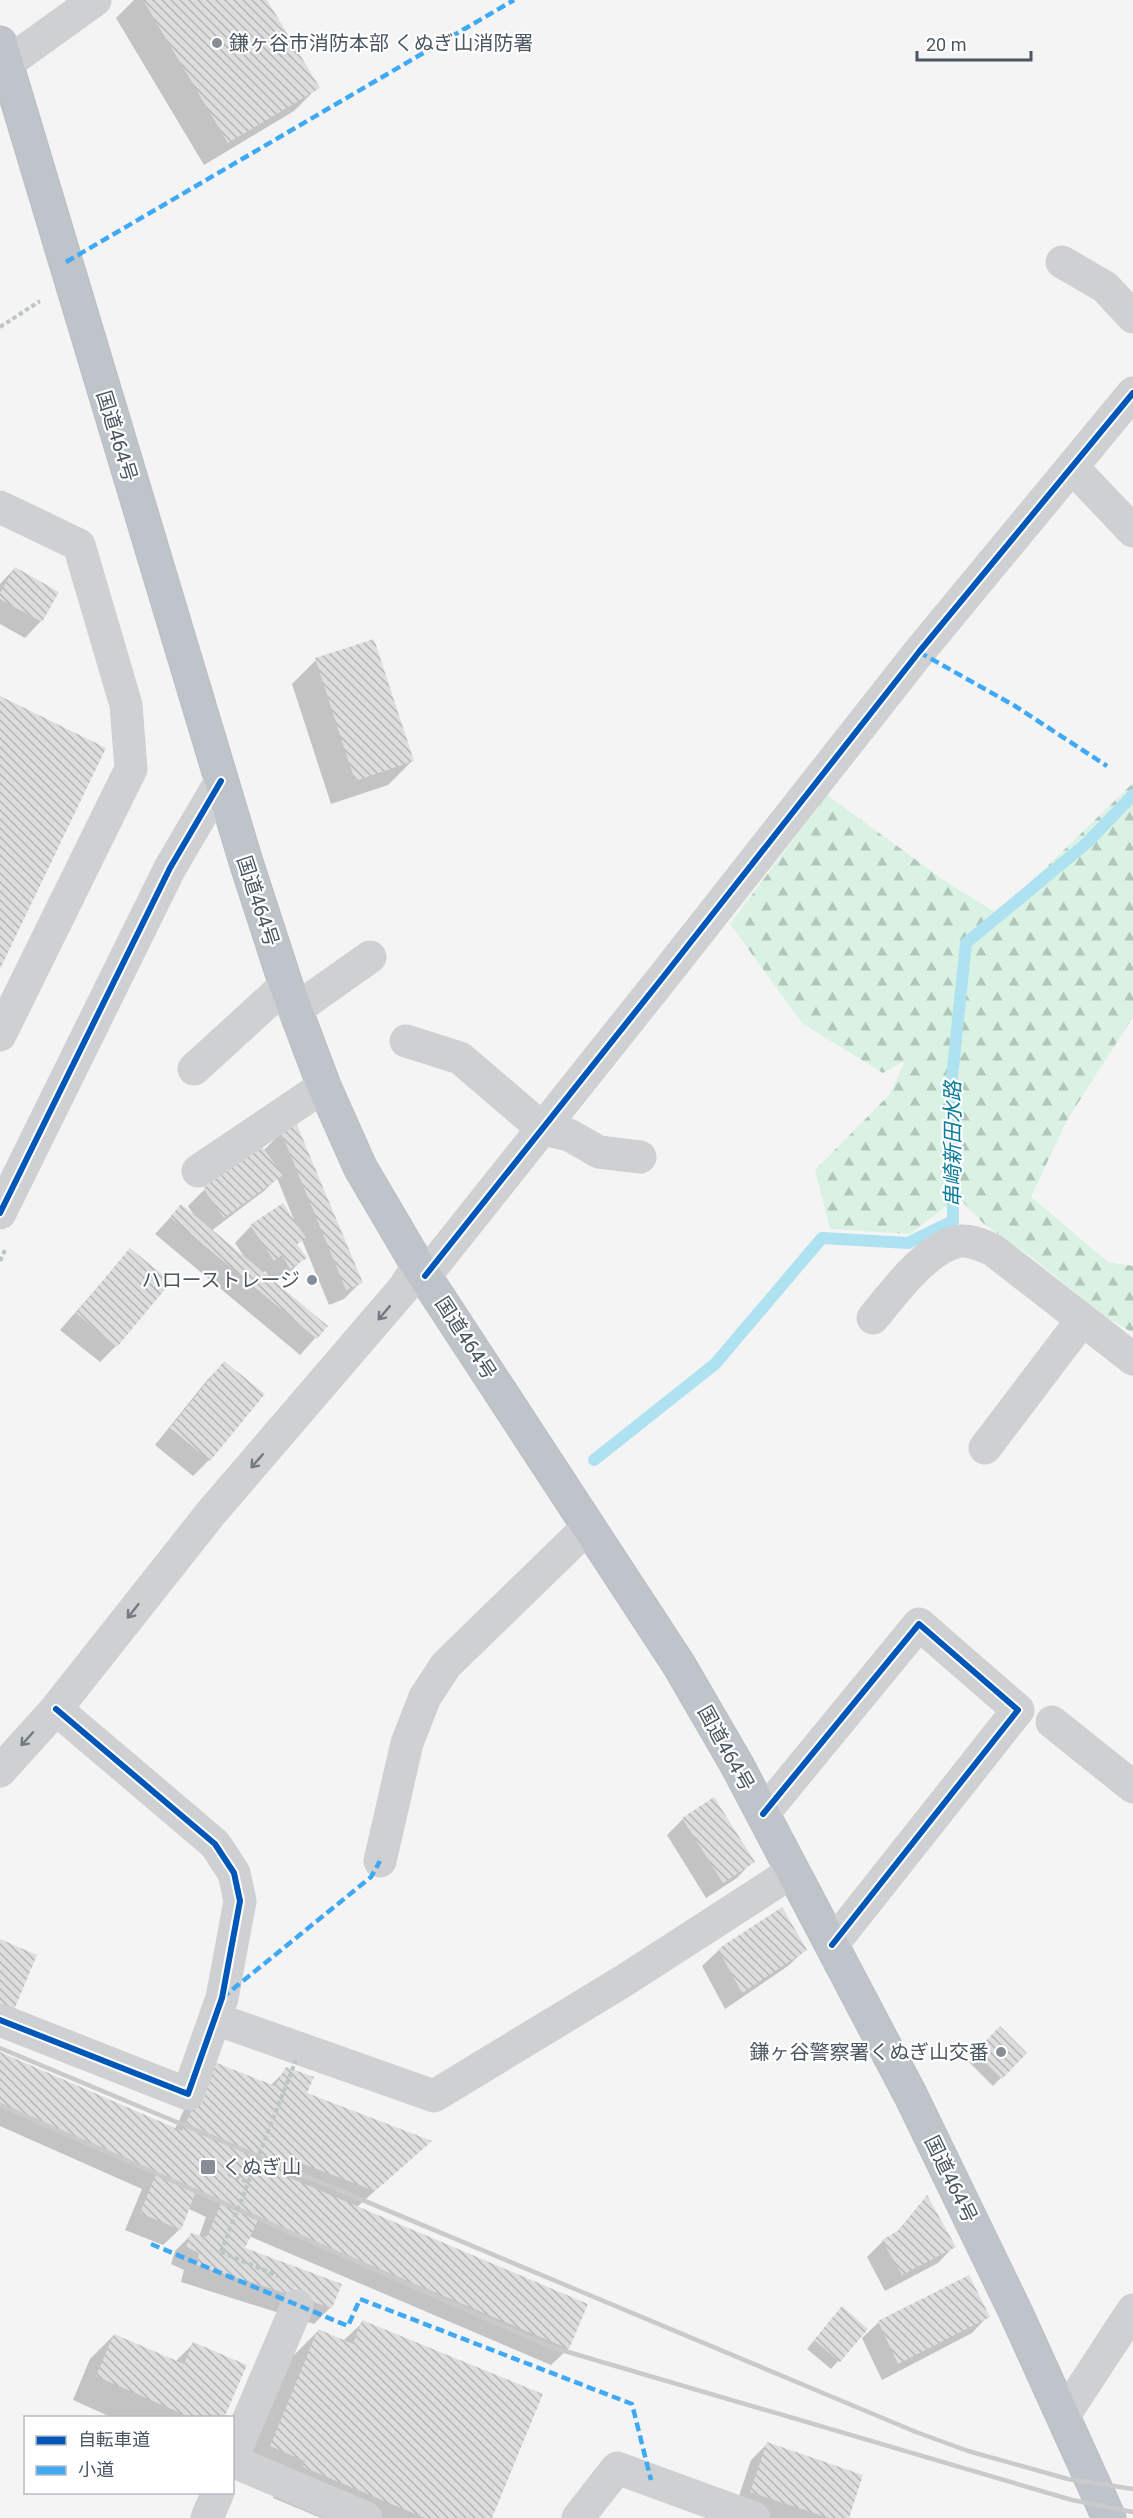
<svg xmlns="http://www.w3.org/2000/svg" width="1133" height="2518" font-family="Roboto,'Noto Sans JP',sans-serif">
	<style>
		.forest { fill: url(#forest-firs) }
		.shadow { fill: #0003; fill-rule: evenodd }
		.lines { fill: none; stroke-linecap: round; stroke-linejoin: round }
		.stream { stroke: #aee2f0; stroke-width: 12 }
		.building { fill: url(#building-back-hatch) }
		.highway-casing { stroke: #b9bec3; stroke-width: 35 }
		.path { stroke: #bcc7c4; stroke-width: 4; stroke-dasharray: 4.5 3; stroke-linecap: butt }
		.minor { stroke: #ced0d2; stroke-width: 33 }
		.highway { stroke: #bec4c9; stroke-width: 33 }
		.rail { stroke: #c9cacc; stroke-width: 4.5 }
		.path-bridge { stroke: #bcc7c4; stroke-width: 4; stroke-dasharray: 4.5 3; stroke-linecap: butt }
		.quiet { stroke: #3fa9f5; stroke-width: 4.5; stroke-dasharray: 9 4.5; stroke-linecap: butt }
		.cycleway-casing { stroke: #fff; stroke-width: 10 }
		.cycleway { stroke: #0057b8; stroke-width: 6 }
		.oneway { stroke: #727b83 }
		.poi-dot { fill: #868d94; stroke: #fff; stroke-width: 2 }
		.labels { text-anchor: middle; stroke-width: 4.5; stroke-linejoin: round; paint-order: stroke }
		.poi-label { font-size: 20px; fill: #4a5661; stroke: #fff; text-anchor: start }
		.street-label { font-size: 20px; fill: #4a5661; stroke: #fff }
		.water-label { font-size: 21px; font-style: italic; fill: #0c7c9b; stroke: #fff }
	</style>
	<defs>
		<pattern id="forest-firs" width="22" height="20" patternUnits="userSpaceOnUse" patternTransform="scale(1.5)"><rect width="22" height="20" fill="#d9f2e3"/><path d="M5 1l3.5 6h-7zM16 11l3.5 6h-7z" fill="#b2c7bb"/></pattern>
		<pattern id="building-back-hatch" width="6" height="6" patternUnits="userSpaceOnUse" patternTransform="scale(1.5)"><rect width="6" height="6" fill="#ddddde"/><path d="M-1 5l2 2M0 0l6 6M5-1l2 2" fill="none" stroke="#b5b6b7"/></pattern>
	</defs>
	<rect width="100%" height="100%" fill="#f4f4f4"/>
	<!-- forest -->
	<path class="forest" d="M1133 783V1017L1067 1120 1031 1197 1108 1262 1133 1266V1333L1106 1317 1034 1259 983 1223 958 1197 910 1234 830 1229 815 1170 890 1094 905 1061 883 1073 803 1024 730 924 827 795 945 881 998 914Z"/>
	<!-- shadow -->
	<path class="shadow" d="M134 0H266L318 87 294 111 204 165 116 18Z
		M15 568 41 621 25 638 0 624V584Z
		M316 660 412 761 388 785 331 804 292 684Z
		M281 1133 361 1282 344 1299 329 1305 302 1240 296 1245 305 1257 288 1274 274 1283 326 1326 300 1355 155 1234 181 1206 195 1217 188 1206 204 1190 261 1147 263 1151ZM277 1178 294 1220 251 1226 235 1243 245 1258 211 1231 264 1191ZM265 1271 271 1280 262 1273Z
		M130 1250 116 1346 100 1362 60 1330Z
		M224 1363 209 1460 193 1476 155 1445 208 1379Z
		M683 1819 753 1861 737 1878 706 1898 667 1835Z
		M719 1950H805L788 1966 725 2009 702 1966Z
		M1000 2028 1025 2053 993 2086 968 2061Z
		M0 2054 175 2129 198 2080 270 2086 287 2069 305 2093 429 2142 357 2207 586 2305 568 2349 551 2365 249 2236 243 2249 340 2284 330 2308 314 2324 181 2282 184 2270 171 2264 175 2251 191 2235 199 2237 206 2217 189 2209 180 2229 163 2245 125 2230 142 2189 0 2126Z
		M927 2197 954 2246 938 2263 885 2291 867 2257 883 2241 894 2235Z
		M834 2316 866 2329 831 2369 807 2349Z
		M988 2316 972 2333 882 2380 862 2338 879 2322Z
		M363 2322 491 2518H321L273 2498 276 2492 240 2477 288 2361 318 2331 343 2341Z
		M114 2335 175 2362 193 2344 223 2418H113L73 2400 90 2359Z
		M767 2444 848 2518H765L735 2508 751 2460Z"/>
	<g class="lines">
		<!-- stream -->
		<path class="stream" d="M594 1460 715 1364 822 1238 908 1243 953 1221 951 1087 966 943 1088 842 1133 795"/>
	</g>
	<!-- building -->
	<path class="building" d="M143 0H267L320 88 228 143Z
		M15 567 59 592 42 622 0 599V593Z
		M374 639 414 761 355 781 315 658Z
		M0 696 106 748 0 969Z
		M297 1125 363 1283 346 1290 281 1132Z
		M261 1145 283 1175 224 1218 203 1188Z
		M283 1203 306 1238 297 1244 307 1258 290 1269 282 1255 274 1261 250 1225Z
		M181 1204 328 1326 317 1339 170 1217Z
		M130 1248 171 1282 117 1347 76 1313Z
		M224 1361 265 1394 210 1461 170 1428Z
		M714 1797 755 1862 723 1883 682 1818Z
		M782 1907 807 1950 742 1993 718 1949Z
		M0 1939 37 1955 14 2010 0 2004Z
		M1000 2026 1027 2053 1002 2079 975 2052Z
		M0 2052 182 2131 214 2062 275 2086 286 2067 314 2077 307 2093 432 2141 375 2191 288 2158 281 2174 588 2304 569 2349 259 2218 245 2248 342 2284 332 2308 197 2265 199 2253 186 2247 191 2233 207 2237 222 2201 197 2189 181 2230 140 2213 157 2172 0 2103Z
		M927 2195 956 2247 902 2275 882 2240 899 2230Z
		M969 2275 990 2317 898 2364 878 2321Z
		M842 2306 868 2329 840 2362 814 2340Z
		M362 2320 543 2394 492 2518H425L303 2467 305 2461 270 2446 318 2329 353 2344Z
		M114 2334 184 2364 193 2342 247 2365 224 2418H192L96 2376Z
		M767 2442 863 2475 849 2518H829L750 2492Z"/>
	<g class="lines">
		<defs>
			<path id="highway" d="M0 43 246 862 286 985 324 1086 360 1167 418 1266 679 1665 737 1765 911 2096 1016 2313 1109 2518"/>
		</defs>
		<!-- highway casing -->
		<use href="#highway" class="highway-casing"/>
		<!-- path -->
		<path class="path" d="M0 327 40 301
			M0 1261 6 1248
			M228 2174 248 2182
			M221 2252 278 2276"/>
		<!-- minor -->
		<path class="minor" d="M6 64 95 0
			M1062 262 1105 287 1133 317
			M1072 467 1133 531
			M0 507 79 545 126 705 131 769 0 1035
			M295 1010 370 957
			M406 1041 460 1058 543 1129 569 1135 599 1152 640 1157
			M194 1069 286 985
			M198 1171 324 1086
			M0 1213 170 868 221 781
			M425 1276 664 976 919 652 1133 393
			M873 1318C894 1293 927 1246 961 1241 972 1240 984 1246 993 1250L1133 1359
			M985 1448 1082 1320
			M1052 1722 1133 1787
			M0 1771 56 1709 211 1513 404 1288 418 1266
			M763 1814 919 1624 1018 1710 832 1945
			M380 1861 407 1743 425 1697 446 1665 588 1527
			M216 2019 434 2096 625 1980 792 1872
			M0 2020 188 2094 222 1998 240 1901 234 1873 215 1844 56 1709
			M1063 2417 1133 2310
			M232 2458 297 2306
			M232 2461 366 2518
			M207 2518 218 2492
			M578 2518 617 2468 754 2518"/>
		<!-- highway -->
		<use href="#highway" class="highway"/>
		<!-- rail -->
		<path class="rail" d="M0 2048 916 2432 968 2451 1068 2479 1133 2489
			M0 2105 551 2347 1072 2500 1133 2512"/>
		<!-- path-bridge -->
		<path class="path-bridge" d="M221 2252 296 2060"/>
		<!-- quiet -->
		<path class="quiet" d="M66 262 514 0
			M919 652 1015 706 1107 766
			M222 1998 371 1877 380 1861
			M151 2244 348 2326 360 2299 632 2404 651 2480"/>
		<defs>
			<path id="cycleway" d="M0 1213 170 868 221 781
				M425 1276 664 976 919 652 1133 393
				M763 1814 919 1624 1018 1710 832 1945
				M0 2020 188 2094 222 1998 240 1901 234 1873 215 1844 56 1709"/>
		</defs>
		<!-- cycleway casing -->
		<use href="#cycleway" class="cycleway-casing"/>
		<!-- cycleway -->
		<use href="#cycleway" class="cycleway"/>
	</g>
	<!-- one-way arrows -->
	<defs><path id="oneway-shaft" d="M-6 0H5M1.5-3L5.5 0L1.5 3" fill="none" stroke-width="1.6" stroke-linecap="round" stroke-linejoin="round" transform="scale(1.5)"/></defs>
	<g class="oneway">
		<use href="#oneway-shaft" transform="translate(384 1313) rotate(130)"/>
		<use href="#oneway-shaft" transform="translate(257 1461) rotate(131)"/>
		<use href="#oneway-shaft" transform="translate(133 1611) rotate(128)"/>
		<use href="#oneway-shaft" transform="translate(27 1739) rotate(132)"/>
	</g>
	<!-- markers -->
	<g class="poi-dot">
		<circle cx="217" cy="43" r="6"/>
		<circle cx="312" cy="1280" r="6"/>
		<circle cx="1001" cy="2052" r="6"/>
		<rect x="200" y="2159" width="16" height="16" rx="3"/>
	</g>
	<g class="labels">
		<!-- poi labels -->
		<g class="poi-label">
			<text x="229" y="50">鎌ヶ谷市消防本部 くぬぎ山消防署</text>
			<text x="300" y="1287" text-anchor="end">ハローストレージ</text>
			<text x="989" y="2059" text-anchor="end">鎌ヶ谷警察署くぬぎ山交番</text>
			<text x="222" y="2174">くぬぎ山</text>
		</g>
		<!-- street labels -->
		<g class="street-label">
			<text transform="translate(117 436) rotate(73)" y="7">国道464号</text>
			<text transform="translate(258 901) rotate(72)" y="7">国道464号</text>
			<text transform="translate(466 1338) rotate(57)" y="7">国道464号</text>
			<text transform="translate(726 1748) rotate(61)" y="7">国道464号</text>
			<text transform="translate(951 2179) rotate(64)" y="7">国道464号</text>
		</g>
		<!-- water labels -->
		<g class="water-label">
			<text transform="translate(953 1144) rotate(-90)" y="7">串崎新田水路</text>
		</g>
	</g>
	<!-- legend -->
	<rect x="24" y="2416" width="210" height="78" fill="#ffffff" stroke="#b7bbc0" stroke-width="1.5"/>
	<rect x="36" y="2436" width="30" height="9" fill="#0057b8" stroke="#b7bbc0" stroke-width="1.5"/>
	<text x="78" y="2446" font-size="18" fill="#4a5661">自転車道</text>
	<rect x="36" y="2466" width="30" height="9" fill="#3fa9f5" stroke="#b7bbc0" stroke-width="1.5"/>
	<text x="78" y="2476" font-size="18" fill="#4a5661">小道</text>
	<!-- scale -->
	<path d="M917 51v9h114v-9" fill="none" stroke="#4a5661" stroke-width="3"/>
	<text x="926" y="51" font-size="18" fill="#4a5661" stroke="#ffffff" stroke-width="4.5" paint-order="stroke">20 m</text>
</svg>
